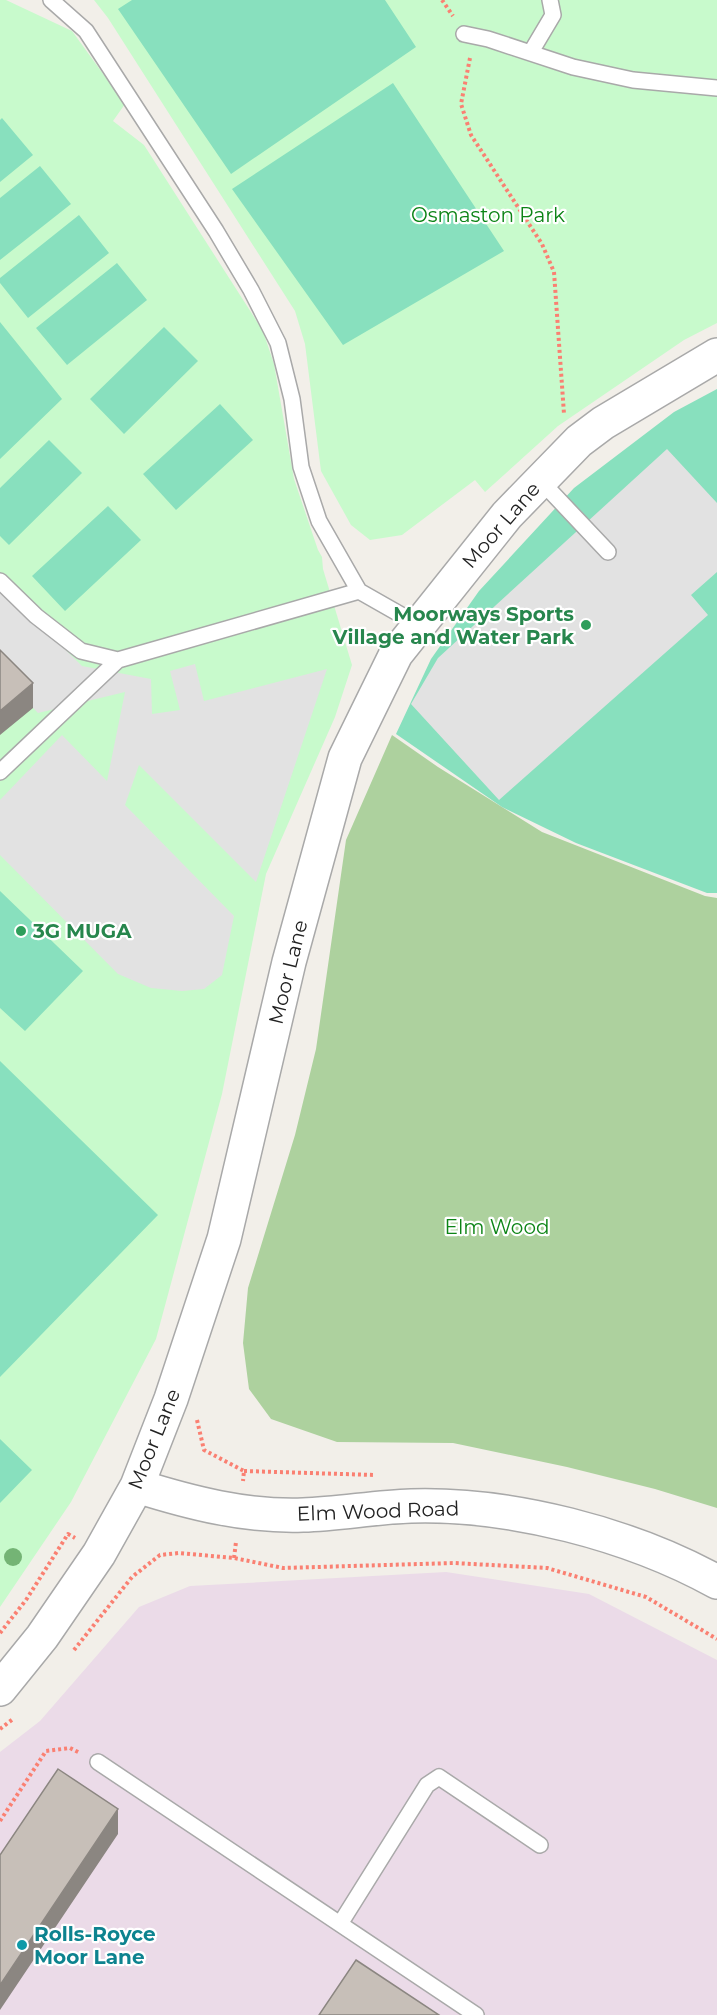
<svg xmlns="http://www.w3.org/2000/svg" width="717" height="2015" font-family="Montserrat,sans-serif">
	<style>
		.industrial { fill: #ebdbe8 }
		.forest { fill: #add19e }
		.park { fill: #c8facc }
		.pitch { fill: #88e0be }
		.parking { fill: #e2e2e2 }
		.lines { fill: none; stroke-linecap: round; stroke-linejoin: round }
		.service-casing { stroke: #a9a9a9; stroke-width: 18 }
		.tertiary-casing { stroke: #a9a9a9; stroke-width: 36 }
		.path { stroke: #fa8072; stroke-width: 4; stroke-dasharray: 3 3; stroke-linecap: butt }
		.service { stroke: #fff; stroke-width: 15 }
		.tertiary { stroke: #fff; stroke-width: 33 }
		.tree { fill: #74b475 }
		.shaded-wall { fill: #8b8681 }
		.building { fill: #c7bfb8; stroke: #8b8681; stroke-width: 1.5 }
		.leisure-dot { fill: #2e9e5b; stroke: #fff; stroke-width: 2 }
		.culture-dot { fill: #0f9aa8; stroke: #fff; stroke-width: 2 }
		.labels { text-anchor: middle; stroke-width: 4.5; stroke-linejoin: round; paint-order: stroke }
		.park-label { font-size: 20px; fill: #0c8416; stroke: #fff }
		.street-label { font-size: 20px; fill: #222; stroke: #fff }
		.leisure-label { font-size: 20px; font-weight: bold; fill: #27864d; stroke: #fff; text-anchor: end }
		.culture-label { font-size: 20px; font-weight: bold; fill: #0d838f; stroke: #fff; text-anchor: start }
	</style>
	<rect width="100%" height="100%" fill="#f2efe9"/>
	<!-- industrial -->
	<path class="industrial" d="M446 1572 589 1594 717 1660V2015H0V1752L40 1721 139 1607 190 1586Z"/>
	<!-- forest -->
	<path class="forest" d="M392 735 438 767 542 832 705 896 717 898V1508L655 1489 567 1467 453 1443 337 1442 271 1419 249 1389 243 1343 248 1288 295 1135 316 1049 346 840Z"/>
	<!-- park -->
	<path class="park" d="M0 0H6L72 31 125 104 113 121 144 145 263 331 274 364 294 479 318 550 322 557 323 569 352 665 335 717 266 874 222 1094 156 1339 71 1502 0 1607Z
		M94 0H717V323L684 340 558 426 485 492 475 480 402 535 370 540 351 525 321 471 305 344 295 311 108 18Z"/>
	<!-- pitch -->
	<path class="pitch" d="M132 0H385L416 47 231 174 118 9Z
		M393 83 504 251 343 345 232 189Z
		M2 118 33 155 0 182V120Z
		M40 166 71 204 0 260V198Z
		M79 215 109 253 28 318 0 283V278Z
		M117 263 147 300 67 365 36 328Z
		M0 322 62 399 0 459Z
		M164 327 198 361 124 434 90 399Z
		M717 389V893H707L576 843 502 807 396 734 431 659 479 591 574 488 674 412Z
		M220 404 253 440 176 510 143 474Z
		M49 440 82 473 9 545 0 536V488Z
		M108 506 141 540 65 611 32 576Z
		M0 891 83 971 25 1031 0 1008Z
		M0 1061 158 1215 0 1377Z
		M0 1439 32 1470 0 1503Z"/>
	<!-- parking -->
	<path class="parking" d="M667 449 717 503V572L691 595 708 615 499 800 411 704 438 658Z
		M0 586 82 666 151 679 152 714 180 710 170 671 195 664 204 701 327 669 256 882 139 765 125 805 234 916 222 975 204 989 182 991 151 988 118 974 0 855V800L62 735 107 781 125 692 38 713 0 674Z"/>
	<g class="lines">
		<defs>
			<path id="service" d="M51 0 86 31 216 231 251 290 278 343 292 399 301 467 319 521 359 591
				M464 34 488 39 573 67 633 80 717 88
				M531 52 553 15 550 0
				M540 480 608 552
				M0 581 36 616 81 651 118 660
				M0 772 118 660 359 591 417 624
				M98 1762 476 2015
				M340 1924 427 1785 439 1777 540 1845"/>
			<path id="tertiary" d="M137 1486C191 1503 246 1517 303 1515 339 1514 375 1507 411 1506 511 1503 630 1534 717 1582
				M0 1689 42 1637 99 1554 137 1486 171 1399 224 1239 289 962 345 758 396 654 507 515 579 441 603 423 717 355"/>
		</defs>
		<!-- service casing -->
		<use href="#service" class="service-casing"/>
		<!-- tertiary casing -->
		<use href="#tertiary" class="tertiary-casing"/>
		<!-- path -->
		<path class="path" d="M442 0 453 16
			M470 58 461 104 471 135 542 244 554 272 564 414
			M197 1420 204 1450 244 1471 243 1481
			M244 1471 375 1475
			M234 1558 236 1542
			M0 1633 26 1600 68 1534 75 1538
			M74 1650 132 1577 160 1555 179 1553 234 1558 283 1568 454 1563 547 1568 646 1597 717 1639
			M0 1729 13 1719
			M0 1821 46 1751 70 1748 80 1753"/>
		<!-- service -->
		<use href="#service" class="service"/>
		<!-- tertiary -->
		<use href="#tertiary" class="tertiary"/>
	</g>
	<!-- trees -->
	<circle class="tree" cx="13" cy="1557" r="9"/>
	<!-- shaded-wall -->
	<path class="shaded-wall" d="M33 683V708L0 735V711Z
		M118 1809V1834L0 2010V1985Z"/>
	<!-- building -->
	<path class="building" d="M0 650 33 683 0 711Z
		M58 1769 118 1809 0 1985V1855Z
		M356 1960 439 2015H319Z"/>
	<!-- markers -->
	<g class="leisure-dot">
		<circle cx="586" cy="625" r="6"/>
		<circle cx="21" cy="931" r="6"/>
	</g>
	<circle class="culture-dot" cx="22" cy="1945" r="6"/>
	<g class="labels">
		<!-- park labels -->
		<g class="park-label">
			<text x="488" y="222">Osmaston Park</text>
			<text x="497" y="1234">Elm Wood</text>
		</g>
		<!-- street labels -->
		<g class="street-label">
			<text transform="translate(501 525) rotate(-49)" y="7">Moor Lane</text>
			<text transform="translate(288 972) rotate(-76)" y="7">Moor Lane</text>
			<text transform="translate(154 1439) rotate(-68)" y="7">Moor Lane</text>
			<text transform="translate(378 1511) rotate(-2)" y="7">Elm Wood Road</text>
		</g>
		<!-- leisure labels -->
		<g class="leisure-label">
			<text x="574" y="621">Moorways Sports<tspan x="574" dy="23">Village and Water Park</tspan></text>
			<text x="33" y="938" text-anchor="start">3G MUGA</text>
		</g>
		<!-- culture labels -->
		<g class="culture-label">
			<text x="34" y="1941">Rolls-Royce<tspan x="34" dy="23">Moor Lane</tspan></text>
		</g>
	</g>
</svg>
